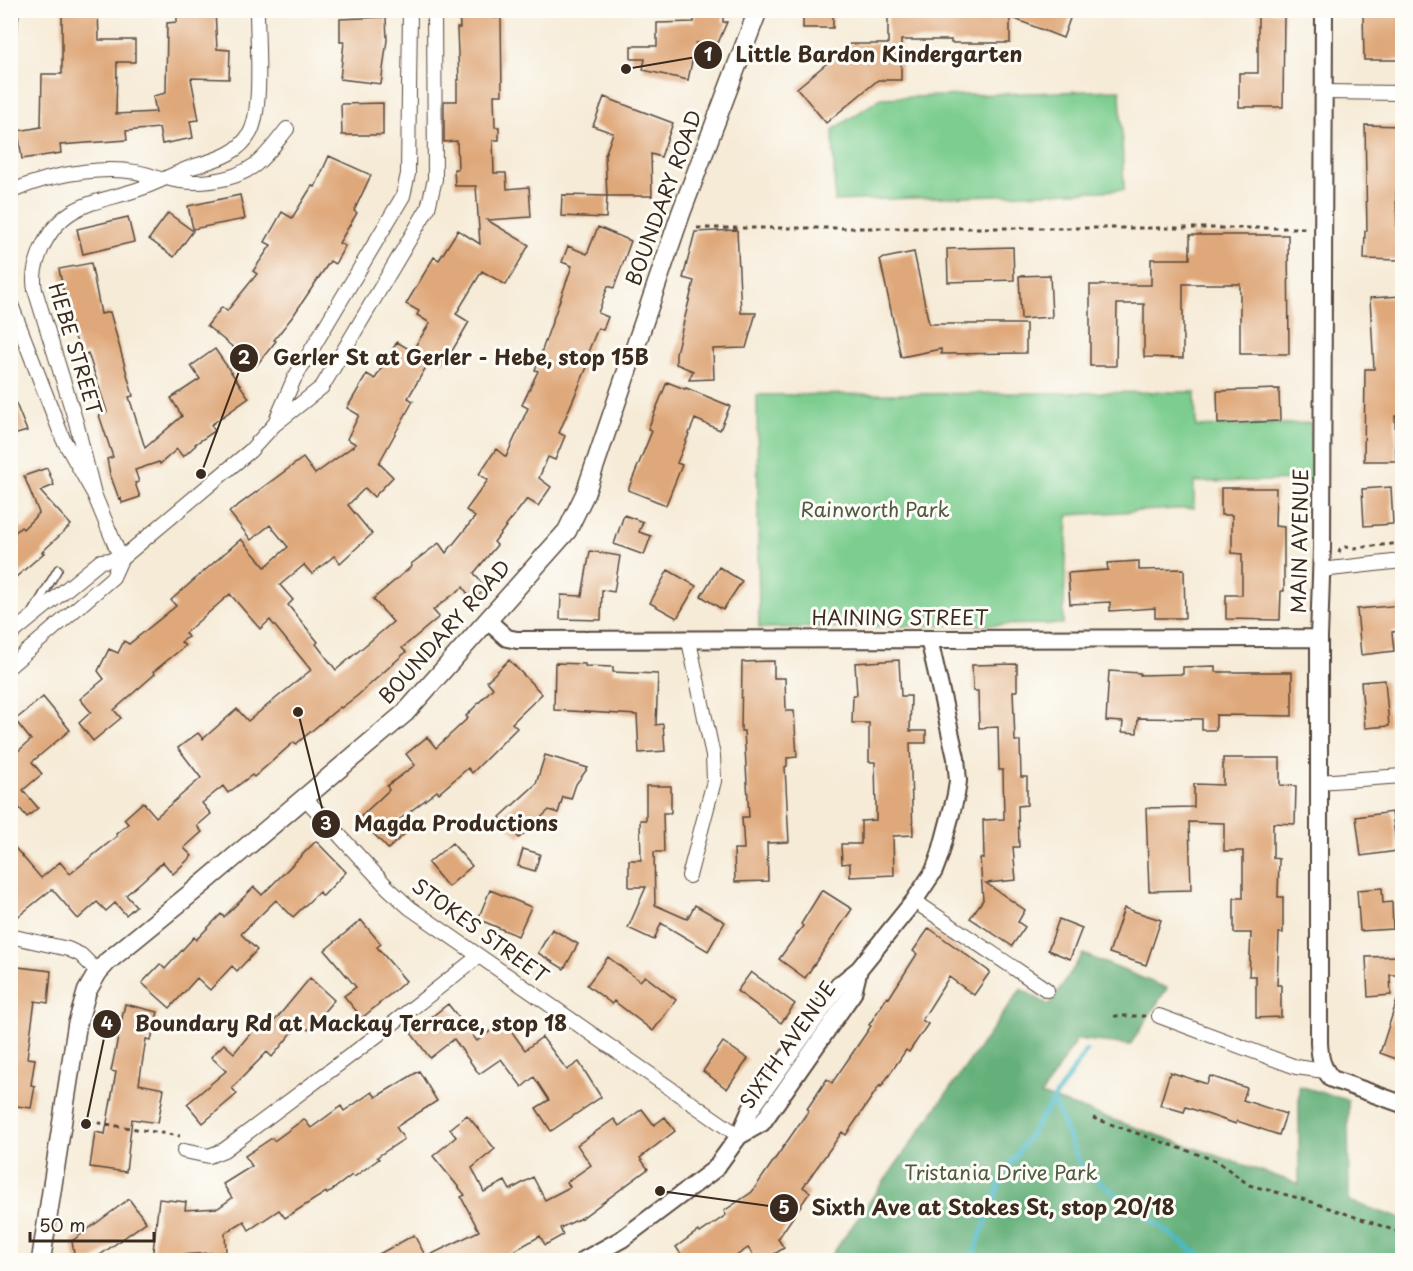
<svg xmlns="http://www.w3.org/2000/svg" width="1413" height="1271" font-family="'Playpen Sans',sans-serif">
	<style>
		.green { fill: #7ccd8f; stroke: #5c7c56; stroke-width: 1.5 }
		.forest { fill: #65b07a; stroke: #506d4c; stroke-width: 1.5 }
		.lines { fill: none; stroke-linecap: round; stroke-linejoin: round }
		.stream { stroke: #4cb9c8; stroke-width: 5 }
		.building { fill: #dfa87a }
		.service-casing { stroke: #57473a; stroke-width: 10 }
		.minor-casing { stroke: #57473a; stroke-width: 16 }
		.tertiary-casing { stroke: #57473a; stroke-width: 20 }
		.secondary-casing { stroke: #57473a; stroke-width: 21 }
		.path { stroke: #57473a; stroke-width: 3; stroke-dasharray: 4.5 4.5; stroke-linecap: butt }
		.service { stroke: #fff; stroke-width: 7 }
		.minor { stroke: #fff; stroke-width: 14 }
		.tertiary { stroke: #fff; stroke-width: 16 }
		.secondary { stroke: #fff; stroke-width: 18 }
		.labels { text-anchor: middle; stroke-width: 6; stroke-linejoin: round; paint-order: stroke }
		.street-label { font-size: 20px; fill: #3b2a1e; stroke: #fdfcf7 }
		.park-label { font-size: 20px; fill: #4e5b40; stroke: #fdfcf7 }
		.leader { fill: none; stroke: #3b2a1e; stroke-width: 2 }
		.callout-dot { fill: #3b2a1e; stroke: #fdfcf7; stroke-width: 2 }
		.mark-label { font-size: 18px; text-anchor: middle; font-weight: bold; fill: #fff }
		.callout-label { font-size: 21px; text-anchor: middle; font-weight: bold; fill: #3b2a1e; stroke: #fdfcf7; stroke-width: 6; stroke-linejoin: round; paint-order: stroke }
	</style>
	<rect width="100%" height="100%" fill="#fdfcf7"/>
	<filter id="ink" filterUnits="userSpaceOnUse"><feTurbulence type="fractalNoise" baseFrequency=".0167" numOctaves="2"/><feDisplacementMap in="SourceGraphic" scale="12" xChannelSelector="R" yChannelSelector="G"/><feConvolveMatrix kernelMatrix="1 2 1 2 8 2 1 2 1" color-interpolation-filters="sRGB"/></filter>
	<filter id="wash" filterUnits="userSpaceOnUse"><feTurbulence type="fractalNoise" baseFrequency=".008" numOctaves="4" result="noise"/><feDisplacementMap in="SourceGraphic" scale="24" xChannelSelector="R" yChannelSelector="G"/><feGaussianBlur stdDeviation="1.35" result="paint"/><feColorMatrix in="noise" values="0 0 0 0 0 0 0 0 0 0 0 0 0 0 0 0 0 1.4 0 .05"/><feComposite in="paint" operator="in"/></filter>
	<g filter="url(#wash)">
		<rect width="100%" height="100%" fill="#f6ebd7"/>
		<!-- green -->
		<path class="green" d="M1120 90 1124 190 835 201 833 130 881 98Z
			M1195 392 1196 427 1311 423V480L1194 482V508L1068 515 1063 624 759 628 757 395Z"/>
		<!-- forest -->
		<path class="forest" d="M1083 954 1167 988 1130 1045 1077 1039 1041 1095 1299 1184V1086L1348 1100 1349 1201 1402 1219V1260H828L1021 989 1049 1005Z"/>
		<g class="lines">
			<!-- stream -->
			<path class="stream" d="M1053 1100 1082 1169 1206 1260
				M975 1260V1251L1003 1175 1086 1051"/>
		</g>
		<g id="blocks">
			<!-- building -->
			<path class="building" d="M62 10H98L99 40H135V62H117L116 114 156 112 153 96 166 93 167 23 177 22V10H215L217 49 230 50 229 79 191 78 199 120 190 121 193 138 162 144 159 128 126 131 127 140 60 145 61 153 22 159 18 131 41 127 42 74H62Z
				M459 10H494V18H501L502 95H494L495 127H499V140H493L494 173H506L507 189 529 187 531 217 487 220 529 245 506 285 482 271 456 314 469 322 445 363 433 355 408 398 413 401 379 463 393 477 374 497 365 488 348 505 372 534 340 563 334 556 312 574 304 565 280 585 293 600 288 605 318 642 316 644 336 670 393 622 373 599 412 566 411 564 439 543 446 553 475 517 466 510 488 480 479 474 496 449 506 457 528 408 522 405 538 371 535 370 572 266 562 262 568 246 587 254 598 227 631 241 614 288 608 286 598 313 608 317 603 330 598 328 588 352 593 353 559 433 565 436 555 460 548 457 539 478 551 487 538 506 527 499 494 542 497 545 474 573 486 589 472 600 463 587 433 610 439 617 402 648 406 652 357 696 341 708 340 707 296 744 294 742 254 777 252 775 228 793 223 786 202 803 211 814 197 826 202 832 184 848 192 856 173 874 163 862 141 882 126 895 136 906 126 915 115 903 106 911 97 902 78 919 52 889 10 923V842L41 878 60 862 70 874 117 836 116 834 128 824 124 819 143 802 156 817 201 778 178 748 198 733 203 739 237 709 248 721 311 670 270 620 260 629 230 594 185 633 188 637 181 642 185 646 153 672 155 674 114 710 121 718 93 741 79 723 91 712 80 699 104 679 98 671 109 649 118 653 124 641 129 644 176 606 171 600 241 539 265 567 288 547 270 525 251 540 229 512 303 458 315 474 356 444 347 439 359 415 347 408 367 374 375 379 397 342 412 351 430 323 417 315 419 311 406 304 434 257 439 260 458 230 480 244 476 186H455L454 169H458L457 141 444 142V101H457V80H459L457 28H460Z
				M694 10H723V22H727L718 43H696L688 80 643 70 645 59H631V46H657V23L694 22Z
				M803 10H833V28H803Z
				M888 10H1073L1063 38 1010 17V43H951V40H901V80H878L826 123 797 88 850 44H888Z
				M1363 10H1402V60H1364Z
				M1258 12H1284L1283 107H1239V73H1258Z
				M386 17 387 40 381 84 340 79 344 42H340V19Z
				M604 97 673 123 661 157 651 154 652 196H607L605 155 613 133 593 126Z
				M383 103V135H342L341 104Z
				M1365 125 1402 126V191H1396L1397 232H1401L1400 260 1364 259 1365 231H1367Z
				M329 156 371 175 354 211 357 213 339 243 345 246 335 264 330 261 293 316 274 340 276 341 256 366 207 326 222 307 227 311 257 274 253 271 271 245 265 242 282 212 292 218 312 186 315 187Z
				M240 195 245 219 193 229 188 206Z
				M562 195 607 196 606 218 561 216Z
				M168 213 193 231 174 257 149 239Z
				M128 217 134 242 83 254 77 229Z
				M737 230 741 313H756L746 348 713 349 714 379 689 380 693 371 676 364V353L694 281 683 278 695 232Z
				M1190 235H1288L1289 354H1240V284H1183V358L1144 357V304H1117L1116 366H1090V285H1151V259H1190Z
				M1013 247 1014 280 948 282 947 249Z
				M914 252 929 324H1026V353L941 354V349L901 357 880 259Z
				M91 263 101 314 110 312 133 396 129 397 145 448 182 416 171 398 200 379 191 366 215 349 249 398 211 425 215 431 195 444 196 445 183 457 177 449 160 464 159 462 135 470 139 482 135 483 140 497 122 503 121 498 119 499 110 474 107 459 113 457 99 415 107 412 88 353 81 356 68 314 59 269Z
				M1050 275 1052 317 1021 319 1019 276Z
				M1402 296V416H1395L1396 461H1364L1365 369H1374L1370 298Z
				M667 382 685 389 686 388 730 406 720 430 695 419 677 463 682 465 666 505 628 490 652 431 648 429Z
				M10 389 27 431 10 436Z
				M1279 389 1280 421 1218 424 1217 391Z
				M47 468 54 485 40 491 71 525 42 552 44 553 10 582V537L21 527 23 529 39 513 24 476Z
				M1391 487 1393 524 1364 526 1362 489Z
				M1221 488H1276L1275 526 1284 527V591H1281L1280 620 1226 619V595H1242V554L1232 553V515H1221Z
				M624 515 643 522 639 532 651 536 644 555 614 544Z
				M590 551 620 556 614 592 602 590 601 620 560 619 561 595 582 596Z
				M1139 561V570L1184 569 1185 618H1155V608L1110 611V602L1070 604 1068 573 1108 570 1107 563Z
				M719 567 742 581 723 610 701 596Z
				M668 570 696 586 677 618 650 603Z
				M1402 605V631L1392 632 1394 651 1361 655 1357 609Z
				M509 660 542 694 512 723 517 728 472 773 468 768 439 793 437 791 399 820 409 830 388 849 359 818 389 790 387 786 415 765 406 754 427 737 436 748 468 718 466 716 493 688 487 681Z
				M899 660 901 696H911L910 731H926V743H910L913 835 893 836 894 875 850 877V863L842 864 841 844H861V821L876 820V808L875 762H869V723H852L853 695H857L855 663Z
				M774 661V678H785L786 711H794L797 757 787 758V766L785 767 789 842 767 843 768 881 735 882 734 849H744L742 817H749L744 731H741L742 662Z
				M555 663 585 664V666L613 667V672L658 674 656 725 663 724 665 751 639 753 637 715 554 710Z
				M1017 664V691H1013L1015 741H1020L1021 777H1027V805L1018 806 1019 847H1013L1016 880 986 883 1025 910 1018 922 1025 927 1012 946 970 918 983 900 980 858H984L983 820 1004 819 1003 770H999L998 727 979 728 978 691H973L972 665Z
				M1215 666V672H1292V716L1216 715V730H1202V719L1138 718 1137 733 1122 732 1123 722 1106 721 1109 671 1140 673V675L1183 674V667Z
				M1385 680 1389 726 1365 728 1361 682Z
				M43 697 70 730 32 762 42 774 23 790 38 808 27 817 12 799 10 801V758L31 740 15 720Z
				M545 755 588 768 576 784 571 799 563 797 558 813 549 810 519 838 500 817 536 784Z
				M1223 758H1280V785L1296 786 1295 824 1273 823V858L1279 859 1278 897H1283V933H1279L1277 985H1281V1017L1256 1018V976H1249L1251 933H1234V898H1243V851H1224V823L1189 822 1191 890 1149 891 1146 808 1194 807V784L1223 785Z
				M646 786H671V813H663L664 852H654L655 905 687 919 695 905 725 922 708 951 661 923 654 940 628 928 646 887H629V860H641L640 820H646Z
				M1392 812 1397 851 1361 856 1356 817Z
				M316 841 346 872 323 896 319 892 293 917 276 900 241 934 257 950 237 971 232 966 210 990 197 978 170 1008 142 983 160 964 165 969 194 937 196 940 221 914 224 917 254 887 262 895Z
				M452 843 472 866 448 887 428 863Z
				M523 849 540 854 535 871 518 866Z
				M1382 888 1383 903 1392 902 1393 929 1360 931 1357 890Z
				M490 890 531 907 518 936 478 919Z
				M822 890 852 909 805 978 779 959 803 926 801 924Z
				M1124 908 1161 920 1146 965 1109 953Z
				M1059 919 1082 928 1070 959 1048 950Z
				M361 920 381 944 377 947 406 981 362 1018 344 996 356 987 325 950Z
				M929 928 990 972 974 995 949 977 922 1020 928 1024 909 1052 906 1050 881 1087 880 1085 846 1135 842 1132 803 1187 810 1192 778 1239 784 1248 765 1260H757L748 1248 730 1260H723L720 1255 712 1260H685L676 1247 698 1231 700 1233 726 1215 724 1211 752 1192 809 1110 807 1109 827 1079 832 1083 871 1026 869 1025 887 997 889 998 917 954 913 951Z
				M552 929 578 944 564 969 538 953Z
				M1401 956 1402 975H1390L1391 995 1368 997 1366 957Z
				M608 957 640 981 645 976 676 1000 653 1031 614 1001 612 1004 587 985Z
				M10 966 51 971 48 1003 35 1001 27 1058 35 1059 31 1085 35 1086 31 1108 10 1105Z
				M751 972 795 1004 781 1023 737 991Z
				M310 978 334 1000 308 1030 300 1023 272 1057 267 1052 232 1088 237 1094 203 1123 187 1104 226 1071 211 1057 224 1044 234 1053 259 1023 267 1030Z
				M1400 991H1402V1061L1380 1053Z
				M125 1004 158 1012 151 1040 146 1039 139 1084 164 1089 158 1123 132 1119 126 1172 90 1167 95 1132 105 1134 116 1072 111 1071Z
				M448 1004 477 1041 504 1021 525 1050 542 1037 567 1070 579 1062 601 1097 551 1131 536 1108 549 1100 534 1077 522 1087 501 1059 479 1074 454 1039 430 1058 411 1033Z
				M723 1042 748 1059 727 1089 703 1071Z
				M419 1071 437 1101 396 1127 404 1139 377 1157 379 1159 354 1177 352 1175 327 1194 326 1192 285 1218 279 1210 249 1230 244 1221 225 1233 226 1252 180 1255 179 1260H152L159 1199 186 1202 185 1210 218 1208 232 1198 223 1184 252 1166 245 1156 272 1138 274 1141 304 1119 311 1128 341 1106 344 1111 372 1092 376 1097Z
				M1170 1072 1207 1084 1210 1076 1247 1088 1243 1100 1286 1114 1279 1135 1237 1121 1236 1124 1186 1107 1184 1112 1160 1105Z
				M642 1109 654 1125 665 1117 675 1131 640 1158 648 1169 583 1217 560 1228 563 1235 545 1245 540 1236 498 1260H368L414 1235 426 1257 479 1231 461 1197 465 1195 433 1156 456 1137 450 1129 467 1115 495 1149 472 1168 484 1192 505 1181 510 1190 533 1177 545 1200 570 1187 567 1182 591 1165 577 1145 614 1119 619 1126Z
				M129 1199 146 1222 93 1260H75L72 1241Z"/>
		</g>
	</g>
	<g filter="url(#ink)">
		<use href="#blocks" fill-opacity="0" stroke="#57473a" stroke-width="1.5"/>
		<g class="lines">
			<defs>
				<path id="service" d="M34 610 58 569"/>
				<path id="minor" d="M10 29 12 10
					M1323 92 1402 93
					M167 178C194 186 232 182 255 165 268 155 277 141 287 129
					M10 192C51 173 118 161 160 179
					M10 302 63 439 94 494 121 559
					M275 423 294 379 403 196 408 174 410 10
					M94 494 76 422 35 290C32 275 36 263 41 250 63 200 98 204 142 188 159 182 175 173 192 167 214 160 238 155 250 133 263 109 257 40 257 10
					M1321 570 1402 561
					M10 635 101 561 121 559
					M689 641 713 756 714 781 689 876
					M10 666 113 577 121 559 250 451 274 425 322 387 428 208 435 179 434 10
					M1319 782 1402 776
					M305 798 388 888 410 908 739 1136
					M914 901 1047 990
					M10 936 68 949 81 955 98 972
					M1159 1016 1296 1067 1325 1071
					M184 1151 209 1156 224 1150 387 1028 479 956"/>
				<path id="tertiary" d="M1324 10 1322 547 1319 638V1043C1320 1059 1322 1068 1332 1079L1402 1104
					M488 621 507 638 517 640 1319 638
					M739 1136 762 1123 853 993 859 969
					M584 1260 622 1239 715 1169 739 1136 751 1109 839 985 859 969 914 901 934 871 940 855 956 795 958 781 956 758 929 639"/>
				<path id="secondary" d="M41 1260 77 1025 87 991 98 972 108 961 206 881 405 713 567 531 585 494 681 213 758 10"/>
			</defs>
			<!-- service casing -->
			<use href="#service" class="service-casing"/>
			<!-- minor casing -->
			<use href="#minor" class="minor-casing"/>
			<!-- tertiary casing -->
			<use href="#tertiary" class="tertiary-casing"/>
			<!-- secondary casing -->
			<use href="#secondary" class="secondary-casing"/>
			<!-- path -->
			<path class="path" d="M697 228H1306
				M1339 553 1340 549 1345 547 1354 548 1402 543
				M1114 1016H1145
				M1093 1118 1217 1161 1249 1185 1306 1200 1402 1233
				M80 1120 180 1136"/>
			<!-- service -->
			<use href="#service" class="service"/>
			<!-- minor -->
			<use href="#minor" class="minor"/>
			<!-- tertiary -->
			<use href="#tertiary" class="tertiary"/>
			<!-- secondary -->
			<use href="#secondary" class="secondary"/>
		</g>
	</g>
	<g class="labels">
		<!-- street labels -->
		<g class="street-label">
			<text transform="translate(664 198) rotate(-70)" y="7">BOUNDARY ROAD</text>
			<text transform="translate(75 349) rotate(73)" y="7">HEBE STREET</text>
			<text transform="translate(1300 541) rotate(-89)" y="7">MAIN AVENUE</text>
			<text x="900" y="625">HAINING STREET</text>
			<text transform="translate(445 632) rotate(-48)" y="7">BOUNDARY ROAD</text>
			<text transform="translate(480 931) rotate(36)" y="7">STOKES STREET</text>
			<text transform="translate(788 1045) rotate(-55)" y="7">SIXTH AVENUE</text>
		</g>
		<!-- park labels -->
		<g class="park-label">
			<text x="875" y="517">Rainworth Park</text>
			<text x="1001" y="1180">Tristania Drive Park</text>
		</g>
	</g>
	<!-- callouts -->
	<path class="leader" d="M626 69L708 55M201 474L244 358M298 712L326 824M86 1124L107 1024M660 1191L784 1208"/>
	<g class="callout-dot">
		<circle cx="626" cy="69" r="6"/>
		<circle cx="201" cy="474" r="6"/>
		<circle cx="298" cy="712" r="6"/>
		<circle cx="86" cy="1124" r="6"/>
		<circle cx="660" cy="1191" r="6"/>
		<circle cx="708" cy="55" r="15"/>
		<circle cx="244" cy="358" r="15"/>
		<circle cx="326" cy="824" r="15"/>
		<circle cx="107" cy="1024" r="15"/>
		<circle cx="784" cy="1208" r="15"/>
	</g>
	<g class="mark-label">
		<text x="708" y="61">1</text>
		<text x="244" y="364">2</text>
		<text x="326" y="830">3</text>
		<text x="107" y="1030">4</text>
		<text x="784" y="1214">5</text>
	</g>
	<g class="callout-label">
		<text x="879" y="62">Little Bardon Kindergarten</text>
		<text x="461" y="365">Gerler St at Gerler - Hebe, stop 15B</text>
		<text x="456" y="831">Magda Productions</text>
		<text x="351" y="1031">Boundary Rd at Mackay Terrace, stop 18</text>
		<text x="993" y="1215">Sixth Ave at Stokes St, stop 20/18</text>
	</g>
	<!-- margin -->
	<rect width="1413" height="1271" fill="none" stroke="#fdfcf7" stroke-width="36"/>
	<!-- scale -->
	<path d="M30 1232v9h124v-9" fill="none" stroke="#3b2a1e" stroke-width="3"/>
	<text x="39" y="1232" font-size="18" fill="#3b2a1e" stroke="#fdfcf7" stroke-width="4.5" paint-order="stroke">50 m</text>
</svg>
